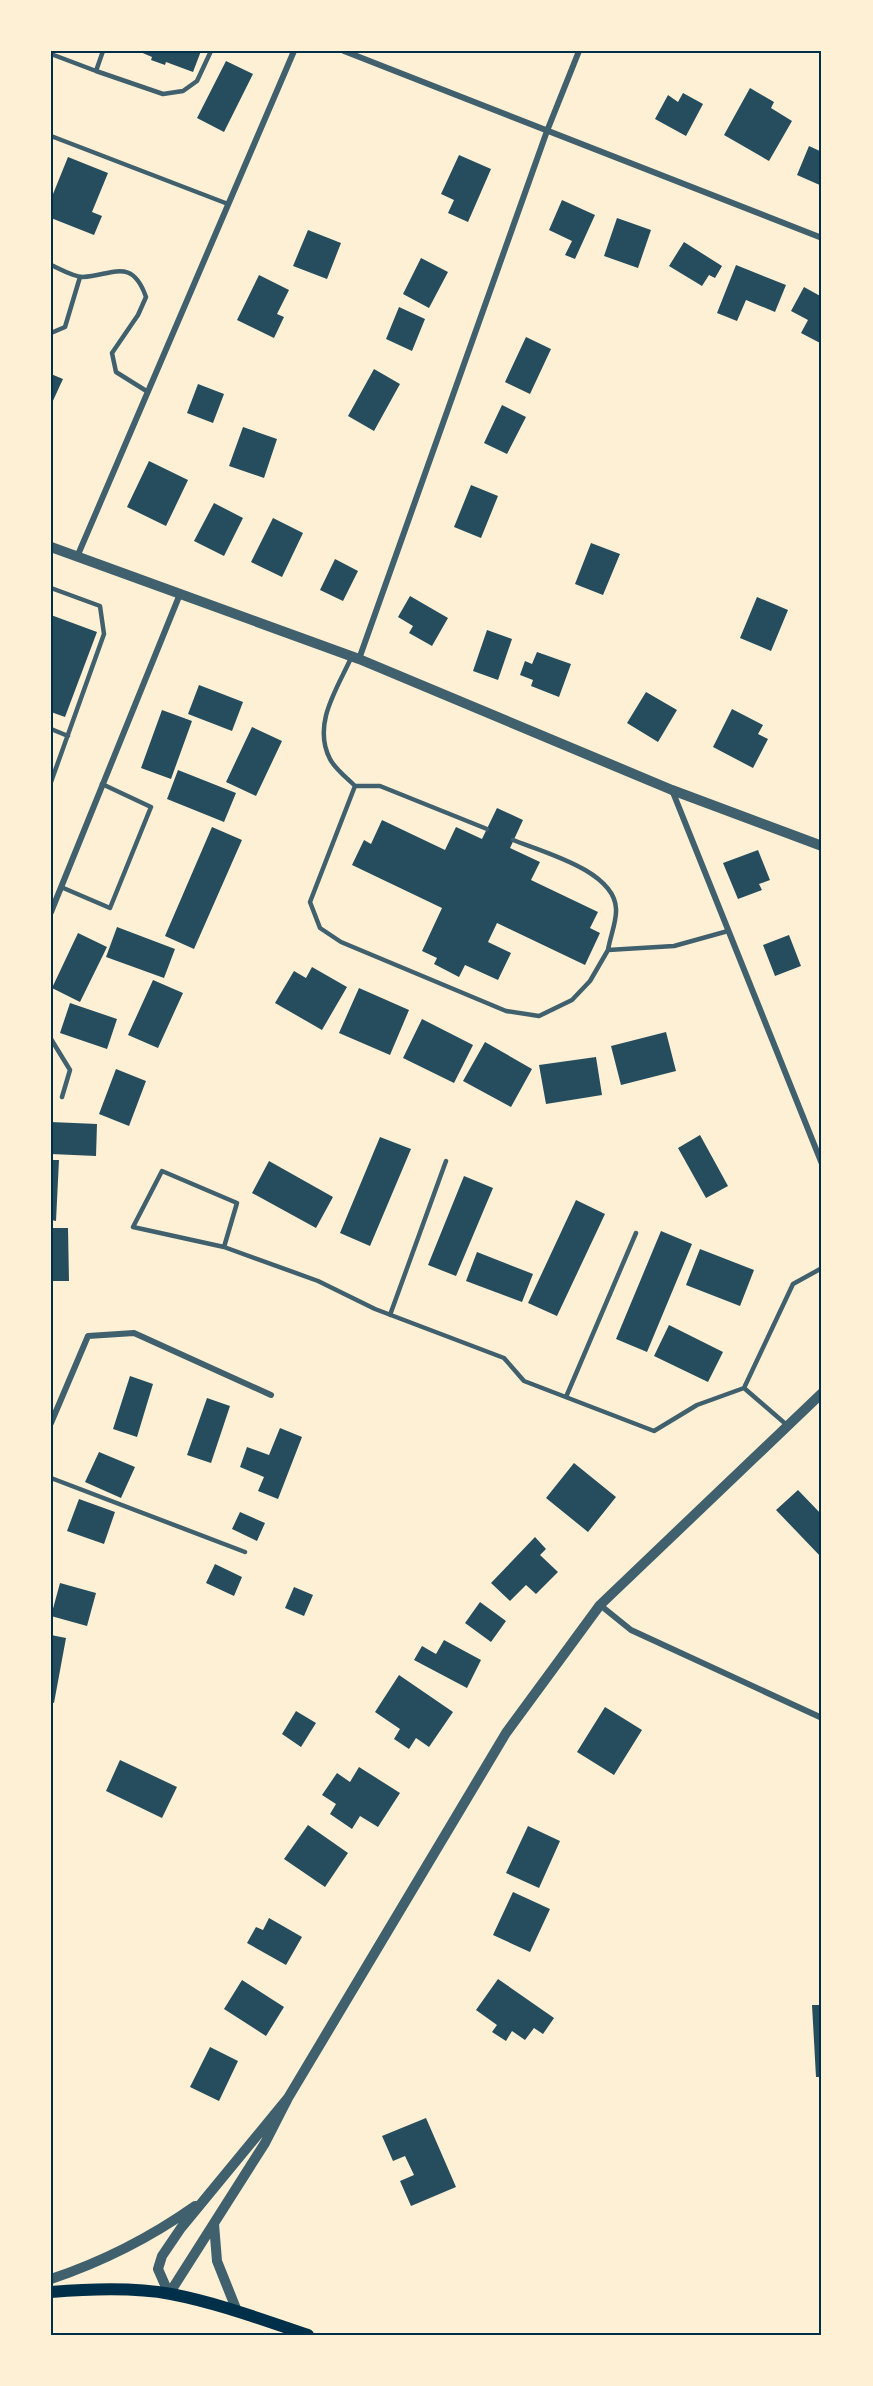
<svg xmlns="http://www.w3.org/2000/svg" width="873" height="2386" font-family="'Sofia Sans Condensed',sans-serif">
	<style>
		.building { fill: #264d5e }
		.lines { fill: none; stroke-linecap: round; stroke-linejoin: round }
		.service { stroke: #3f606c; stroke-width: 4.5 }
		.minor { stroke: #3f606c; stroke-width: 6 }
		.tertiary { stroke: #3f606c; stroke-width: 10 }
		.secondary { stroke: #003049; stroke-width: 12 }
		.neatline { fill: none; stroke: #003049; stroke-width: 2 }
	</style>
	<rect width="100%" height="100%" fill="#fdf0d5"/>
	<!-- building -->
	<path class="building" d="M138 51H201L193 72 166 62 165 65 151 60 152 57Z
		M226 61 253 74 224 132 197 118Z
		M750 88 774 102 771 108 792 121 769 161 724 135Z
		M683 93 703 104 686 136 655 119 668 95 678 102Z
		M809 146 822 152V186L797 175Z
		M459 155 491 169 468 222 448 213 454 200 441 194Z
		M68 157 108 173 92 212 102 216 94 235 51 218V199Z
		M562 200 595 215 575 259 565 255 572 241 549 230Z
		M617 218 651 230 638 268 604 256Z
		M308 230 341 243 327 279 293 266Z
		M684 242 722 266 715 278 709 275 702 286 669 266Z
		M421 258 448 272 429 308 403 294Z
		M736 265 786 285 775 312 746 300 737 321 717 313Z
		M259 275 289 290 277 314 284 317 274 338 237 320Z
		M804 287 822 297V344L801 333 808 320 791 311Z
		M399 307 425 319 412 351 386 339Z
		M526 337 551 349 530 394 505 382Z
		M374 369 400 384 374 431 348 416Z
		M51 374 63 379 51 405Z
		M198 384 224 394 213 423 187 413Z
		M502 405 526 417 507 454 484 443Z
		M243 427 277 439 264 478 229 466Z
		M149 461 188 480 166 526 127 507Z
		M471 485 498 496 481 538 454 527Z
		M214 503 243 518 224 556 194 541Z
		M273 518 303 533 282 577 251 562Z
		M591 543 620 554 603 595 575 584Z
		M335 559 358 571 343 601 320 590Z
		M410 596 448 618 432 646 409 633 413 626 398 617Z
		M757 597 788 610 771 651 740 638Z
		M51 615 97 632 65 717 51 712Z
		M487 630 512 639 498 680 473 671Z
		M537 652 571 664 559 697 531 686 533 680 520 675 525 661 532 664Z
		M199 685 243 702 232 731 188 714Z
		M646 692 677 710 658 742 627 723Z
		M732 709 763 725 758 734 768 739 753 768 713 747Z
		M162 710 192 721 171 779 141 768Z
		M252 727 282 741 256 796 226 782Z
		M178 770 236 793 224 822 167 799Z
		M497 808 523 820 510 848 540 862 531 880 598 912 590 928 600 933 585 965 497 923 488 942 511 953 498 980 465 965 459 977 434 964 437 958 422 951 442 908 352 865 364 840 371 844 382 820 445 850 456 827 482 839Z
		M212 827 242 840 194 949 165 936Z
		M758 850 770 880 759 884 762 890 738 899 723 863Z
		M117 927 175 949 164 978 106 957Z
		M78 933 107 947 80 1002 52 988Z
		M789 935 801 966 775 976 763 945Z
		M312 967 347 987 322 1030 275 1003 294 971 306 978Z
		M153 980 183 993 158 1048 128 1035Z
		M359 988 409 1010 390 1055 339 1033Z
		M70 1003 117 1019 107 1049 60 1033Z
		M422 1019 473 1045 454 1083 403 1058Z
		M666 1032 676 1071 621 1085 611 1046Z
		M485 1042 532 1069 511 1107 463 1081Z
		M596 1057 602 1095 546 1104 539 1065Z
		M116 1069 146 1081 129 1126 99 1114Z
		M51 1122 97 1124 96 1156 51 1154Z
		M700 1135 728 1186 706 1198 678 1148Z
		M380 1137 411 1149 370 1246 340 1233Z
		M51 1160H59L56 1221 51 1220Z
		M269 1161 333 1197 316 1228 252 1193Z
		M464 1176 493 1188 456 1276 428 1265Z
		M576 1200 605 1214 557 1316 528 1303Z
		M51 1228H68L69 1281H51Z
		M661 1231 692 1244 647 1352 616 1339Z
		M700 1249 754 1270 740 1306 686 1285Z
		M477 1252 533 1274 522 1302 466 1281Z
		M669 1325 723 1352 708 1382 654 1356Z
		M130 1376 153 1384 137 1437 113 1429Z
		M207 1398 230 1406 211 1463 187 1455Z
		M280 1428 302 1437 278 1499 258 1491 264 1477 240 1467 247 1447 269 1455Z
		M99 1452 135 1467 121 1498 85 1482Z
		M574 1463 616 1497 588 1532 546 1498Z
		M798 1490 822 1515V1558L776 1510Z
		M79 1499 115 1512 104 1544 67 1531Z
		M240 1512 265 1523 257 1541 232 1529Z
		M535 1537 546 1549 540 1555 558 1572 536 1594 526 1585 510 1601 491 1583Z
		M215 1564 242 1577 234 1596 206 1583Z
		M60 1583 96 1593 87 1626 51 1616Z
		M294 1587 313 1595 304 1616 285 1608Z
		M480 1602 506 1621 491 1642 465 1623Z
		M51 1635 66 1638 54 1703 51 1702Z
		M444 1640 481 1660 467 1688 414 1660 422 1646 436 1654Z
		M399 1675 453 1712 429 1747 416 1738 409 1749 394 1739 400 1729 375 1712Z
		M605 1707 642 1730 614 1775 577 1752Z
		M296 1711 316 1723 301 1747 282 1734Z
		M120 1760 177 1787 162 1818 106 1791Z
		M359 1767 400 1793 378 1827 360 1816 352 1829 330 1814 336 1804 322 1795 337 1773 350 1782Z
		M308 1825 348 1853 325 1887 284 1859Z
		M528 1826 560 1841 539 1888 506 1873Z
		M513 1892 550 1909 530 1952 493 1935Z
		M269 1918 302 1937 286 1965 247 1943 256 1927 263 1930Z
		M498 1979 554 2018 543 2034 534 2028 525 2040 512 2031 506 2041 492 2032 497 2025 476 2010Z
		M242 1980 284 2007 266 2036 224 2009Z
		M812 2005H822V2077H816Z
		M210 2047 238 2061 219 2101 190 2087Z
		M426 2118 456 2187 411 2206 400 2181 414 2175 405 2156 393 2161 382 2136Z"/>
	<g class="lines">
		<!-- service -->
		<path class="service" d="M51 54 96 71 103 51
			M96 71 163 94 183 91 197 81 211 51
			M51 136 228 204
			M51 265C60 269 73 277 83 277 113 275 132 257 146 297L138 315 112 353 116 372 148 392
			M51 333 65 327 80 277
			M51 588 100 606 104 634 51 782
			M351 658C337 689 312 724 330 759 335 769 347 778 355 786L310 902 320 928 341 942 506 1011 539 1016 572 1000 590 981 608 950 674 946 728 931
			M51 729 68 736
			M355 786H380L487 829
			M513 840C543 852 615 871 616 909 617 921 610 937 608 950
			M61 887 110 908 151 807 102 784
			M51 1039 70 1070 62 1097
			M224 1247 237 1203 162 1171 133 1227 224 1247 318 1281 375 1309 504 1358 524 1381 654 1431 697 1405 744 1388 788 1426
			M390 1315 446 1161
			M744 1388 793 1284 822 1268
			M566 1397 636 1233
			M51 1478 245 1552"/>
		<!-- minor -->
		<path class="minor" d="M344 51 822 238
			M77 557 294 51
			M359 659 547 131 579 51
			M672 790 822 1164
			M51 912 180 594
			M51 1423 88 1336 134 1333 271 1395
			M600 1605 631 1630 822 1718"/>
		<!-- tertiary -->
		<path class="tertiary" d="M51 547 359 659 672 790 822 846
			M288 2098 181 2228 162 2256 158 2269 169 2294 265 2143 288 2098 506 1733 600 1605 822 1393
			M214 2224 217 2261 237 2311
			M51 2279C102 2262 151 2237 195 2206"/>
		<!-- secondary -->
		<path class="secondary" d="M51 2292C88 2289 134 2287 171 2294 218 2303 263 2320 308 2335"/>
	</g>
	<!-- border -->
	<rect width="873" height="2386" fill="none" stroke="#fdf0d5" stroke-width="105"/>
	<rect x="52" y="52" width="768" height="2282" class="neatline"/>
</svg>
